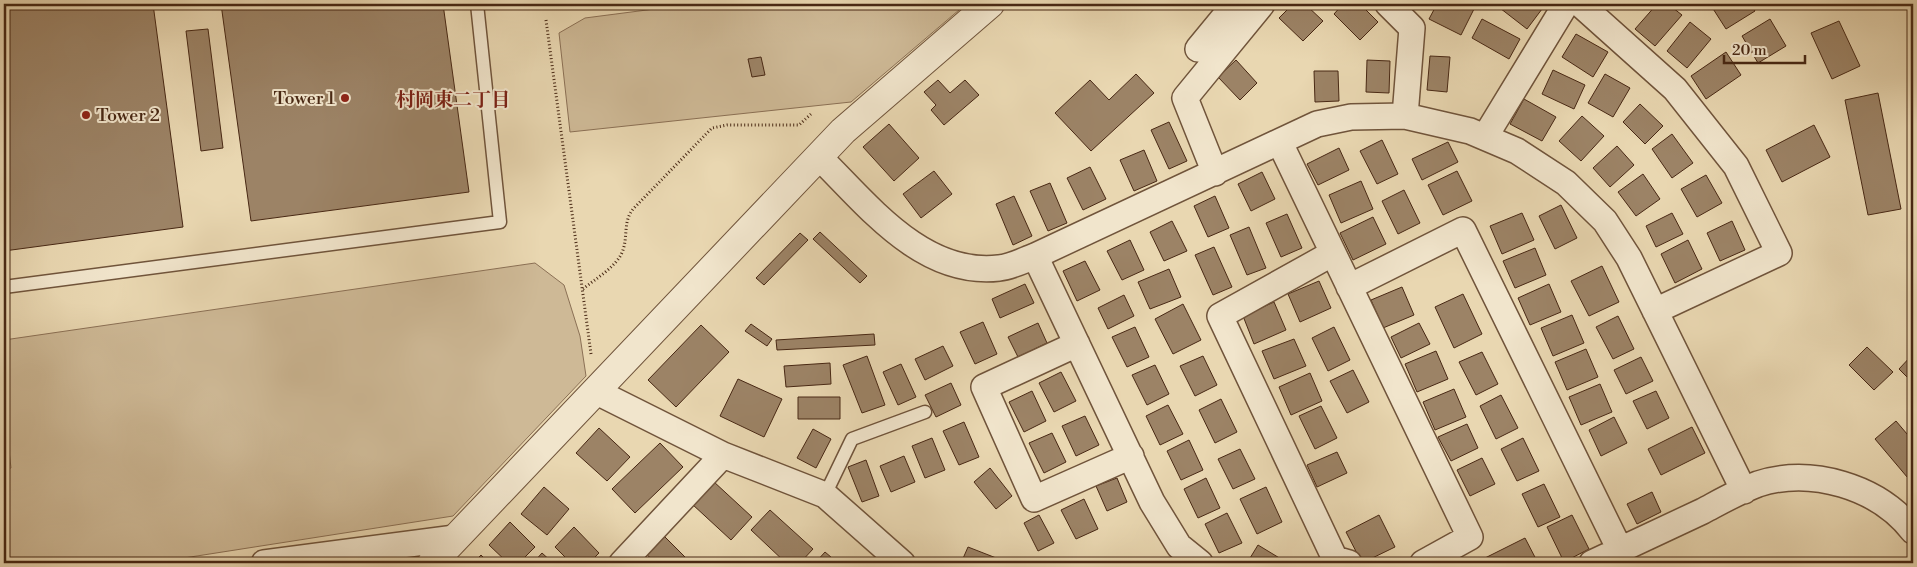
<svg xmlns="http://www.w3.org/2000/svg" width="1917" height="567" font-family="'Libre Bodoni','Noto Serif JP',serif">
	<style>
		.green { fill: #ceb996; stroke: #8b7055 }
		.building { fill: #9c8366; stroke: #482814 }
		.lines { fill: none; stroke-linecap: round; stroke-linejoin: round }
		.service-casing { stroke: #70543b; stroke-width: 15 }
		.minor-casing { stroke: #70543b; stroke-width: 28 }
		.tertiary-casing { stroke: #70543b; stroke-width: 30 }
		.path { stroke: #482814; stroke-width: 3; stroke-dasharray: 1 2.5; stroke-linecap: butt }
		.service { stroke: #f1e5cc; stroke-width: 12 }
		.minor { stroke: #f1e5cc; stroke-width: 25 }
		.tertiary { stroke: #f1e5cc; stroke-width: 28 }
		.poi-dot { fill: #8f2418; stroke: #f1e5cc; stroke-width: 2 }
		.labels { text-anchor: middle; stroke-width: 4; stroke-linejoin: round; paint-order: stroke }
		.poi-label { font-size: 18px; fill: #482814; stroke: #f1e5cc; text-anchor: end }
		.neighbourhood-label { font-size: 19px; font-weight: bold; fill: #7a1f14; stroke: #f1e5cc }
	</style>
	<rect width="100%" height="100%" fill="#e9d7b1"/>
	<filter id="stains"><feTurbulence type="fractalNoise" baseFrequency=".004" numOctaves="4"/><feColorMatrix values="0 0 0 0 .2 0 0 0 0 .09 0 0 0 0 .02 0 0 0 .5 -.17"/></filter>
	<radialGradient id="worn" r=".72"><stop offset=".6" stop-color="#630" stop-opacity="0"/><stop offset="1" stop-color="#630" stop-opacity=".3"/></radialGradient>
	<!-- green -->
	<path class="green" d="M693 4H966L851 102 570 132 559 33 585 18Z
		M535 263 564 285 580 336 586 376 453 516 152 563H4V469L11 468 4 407V340Z"/>
	<!-- building -->
	<path class="building" d="M4 4H153L183 227 4 251Z
		M221 4H443L469 192 251 221Z
		M1293 4H1305L1323 21 1303 41 1279 18Z
		M1343 4H1360L1378 22 1360 40 1334 14Z
		M1437 4 1476 5 1461 35 1429 19Z
		M1536 4 1542 9 1527 29 1496 5Z
		M1657 4H1668L1682 15 1655 46 1635 29Z
		M1710 4H1751L1755 11 1726 29Z
		M1482 19 1520 39 1509 59 1472 38Z
		M1770 19 1786 46 1758 63 1742 36Z
		M1839 21 1860 66 1832 79 1811 33Z
		M1690 22 1711 39 1687 68 1667 51Z
		M208 29 223 148 201 151 186 31Z
		M1576 34 1608 52 1593 77 1562 57Z
		M1726 52 1741 75 1706 99 1691 76Z
		M1430 56 1450 57 1447 92 1427 90Z
		M761 57 765 75 752 77 748 59Z
		M1236 60 1257 83 1240 100 1218 77Z
		M1367 60 1390 61 1389 93 1366 92Z
		M1553 70 1585 85 1574 109 1542 94Z
		M1314 71H1338L1339 101 1315 102Z
		M1136 74 1154 93 1091 151 1055 113 1090 80 1109 100Z
		M1605 74 1630 88 1613 117 1588 103Z
		M938 80 950 93 965 80 979 95 944 125 931 110 936 105 924 92Z
		M1878 93 1901 209 1868 215 1845 100Z
		M1524 99 1556 117 1542 141 1510 124Z
		M1640 104 1663 126 1645 144 1623 122Z
		M1582 116 1604 136 1581 161 1559 141Z
		M1169 122 1187 161 1169 169 1151 130Z
		M889 124 919 158 894 181 863 147Z
		M1814 125 1830 157 1782 182 1766 150Z
		M1672 134 1693 163 1672 178 1652 149Z
		M1382 140 1398 174 1377 184 1360 151Z
		M1448 142 1458 162 1422 180 1412 159Z
		M1617 146 1634 165 1610 187 1593 168Z
		M1339 148 1349 170 1318 185 1307 164Z
		M1144 150 1157 181 1134 191 1120 160Z
		M1090 167 1106 199 1083 210 1067 178Z
		M934 171 952 194 921 218 903 194Z
		M1457 171 1472 201 1443 215 1428 185Z
		M1262 172 1275 199 1251 211 1238 184Z
		M1643 174 1660 199 1636 216 1618 192Z
		M1706 175 1722 203 1697 217 1681 189Z
		M1361 181 1373 209 1341 223 1329 195Z
		M1050 183 1067 223 1048 231 1030 191Z
		M1404 190 1420 223 1398 234 1382 201Z
		M1014 196 1032 236 1013 245 996 204Z
		M1215 196 1229 228 1208 237 1194 206Z
		M1561 205 1577 238 1555 249 1539 216Z
		M1522 213 1534 240 1502 254 1490 226Z
		M1672 213 1683 234 1656 247 1646 226Z
		M1287 214 1302 248 1281 257 1266 223Z
		M1373 217 1386 244 1353 260 1340 233Z
		M1172 221 1187 251 1164 261 1150 232Z
		M1732 221 1745 250 1720 261 1707 233Z
		M1249 227 1266 268 1247 275 1230 235Z
		M820 232 867 276 860 283 813 239Z
		M800 233 808 240 764 285 756 278Z
		M1130 240 1144 270 1122 280 1107 251Z
		M1688 240 1702 269 1675 283 1661 254Z
		M1214 247 1232 287 1213 295 1195 255Z
		M1535 248 1546 275 1515 288 1503 261Z
		M1085 261 1100 290 1077 301 1063 271Z
		M1602 266 1619 302 1589 316 1571 281Z
		M1169 269 1181 297 1150 309 1138 282Z
		M1319 281 1331 308 1300 322 1288 294Z
		M1025 284 1034 303 1000 318 992 299Z
		M1549 284 1561 312 1530 325 1518 298Z
		M1402 287 1414 315 1383 328 1371 300Z
		M1463 294 1482 334 1454 348 1435 307Z
		M1124 295 1134 316 1108 329 1098 308Z
		M1274 302 1286 330 1254 344 1243 316Z
		M1183 304 1201 340 1173 354 1155 319Z
		M1572 315 1584 343 1553 356 1541 328Z
		M1618 316 1634 349 1613 359 1596 327Z
		M983 322 997 354 975 364 960 332Z
		M1038 323 1047 343 1018 357 1008 337Z
		M1419 323 1430 344 1401 358 1391 337Z
		M751 324 772 339 767 346 745 331Z
		M701 325 729 352 676 407 648 380Z
		M1135 327 1149 357 1127 367 1112 337Z
		M1334 327 1350 360 1328 371 1312 338Z
		M874 334 875 345 777 350 776 340Z
		M1294 339 1306 366 1274 379 1262 351Z
		M943 346 953 366 925 380 915 359Z
		M1867 347 1893 372 1874 390 1849 365Z
		M1586 349 1598 377 1567 390 1555 362Z
		M1436 351 1448 379 1417 392 1405 364Z
		M1482 352 1498 384 1476 395 1459 362Z
		M1913 354V383L1899 369Z
		M867 356 885 405 862 413 843 365Z
		M1203 356 1217 385 1195 396 1180 366Z
		M1641 357 1653 381 1626 394 1614 370Z
		M830 363 831 384 786 387 784 366Z
		M901 364 916 397 898 405 883 372Z
		M1155 365 1169 394 1147 405 1132 375Z
		M1353 370 1369 402 1347 413 1330 381Z
		M1061 372 1076 401 1054 412 1039 383Z
		M1310 373 1322 401 1291 415 1279 387Z
		M738 379 782 399 764 437 720 416Z
		M951 383 961 405 936 417 925 395Z
		M1600 384 1612 412 1581 425 1569 397Z
		M1454 389 1466 417 1435 430 1423 402Z
		M1032 391 1046 421 1024 432 1009 402Z
		M1656 391 1669 418 1647 429 1633 401Z
		M1501 395 1518 428 1496 439 1480 406Z
		M798 397H840V419H798Z
		M1221 399 1237 432 1215 443 1199 410Z
		M1168 405 1183 434 1160 445 1146 416Z
		M1321 406 1337 438 1315 449 1299 416Z
		M1085 416 1099 445 1076 456 1062 426Z
		M1614 417 1627 443 1601 456 1589 430Z
		M1896 421 1913 441V484L1875 439Z
		M964 422 979 457 959 465 943 431Z
		M1467 424 1478 448 1451 461 1438 437Z
		M1692 427 1705 453 1661 475 1648 449Z
		M599 428 630 457 607 481 576 453Z
		M813 429 831 439 816 468 797 458Z
		M1052 433 1066 462 1044 473 1029 443Z
		M932 438 945 470 925 478 912 446Z
		M1523 438 1539 471 1517 481 1501 449Z
		M1189 440 1203 470 1181 480 1167 451Z
		M660 443 683 467 635 513 612 489Z
		M1240 449 1255 479 1233 489 1218 459Z
		M1337 452 1347 473 1317 487 1307 465Z
		M904 456 915 482 891 492 880 466Z
		M1482 458 1495 484 1470 496 1457 470Z
		M866 460 879 496 862 502 848 467Z
		M990 468 1012 496 996 509 974 482Z
		M1117 478 1127 502 1107 511 1096 486Z
		M1206 478 1220 508 1198 518 1184 489Z
		M713 481 752 517 731 540 692 504Z
		M1544 484 1560 517 1538 527 1522 494Z
		M544 487 569 509 547 535 521 514Z
		M1266 487 1282 522 1257 534 1240 499Z
		M1652 492 1661 512 1637 524 1627 504Z
		M1084 499 1098 529 1076 539 1061 510Z
		M770 510 813 549 800 563H786L751 530Z
		M1227 513 1242 543 1219 553 1205 524Z
		M1039 515 1054 543 1038 551 1024 523Z
		M1379 515 1395 547 1362 563 1346 532Z
		M1572 515 1589 549 1564 562 1547 527Z
		M510 522 535 547 519 563H508L489 545Z
		M574 527 599 553 589 563H571L555 547Z
		M663 535 691 563H656L645 553Z
		M1525 538 1538 563H1480L1479 561Z
		M1258 545 1286 562 1285 563H1247Z
		M968 547 1009 563H961Z
		M825 552 838 563H815Z
		M542 553 553 563H533Z
		M481 555 489 563H473Z"/>
	<g class="lines">
		<defs>
			<path id="service" d="M4 287 500 222 477 4
				M825 495 852 439 925 412"/>
			<path id="minor" d="M1388 4 1412 28 1405 116
				M1580 4 1675 89 1736 166 1779 253 1655 311
				M1198 49 1235 4
				M1485 137 1566 4
				M1280 143 1470 537 1423 563
				M819 157C867 204 922 277 999 268 1011 267 1024 260 1035 256L1317 124 1351 117 1405 116 1470 131 1517 151 1566 183 1605 221 1629 258 1744 491
				M1215 173 1185 98 1262 4
				M1333 253 1220 316 1335 559 1349 563
				M1035 256 1152 502 1179 546 1200 563
				M1349 287 1463 230 1620 550
				M1077 344 984 387 1034 499 1131 456
				M597 392 723 455 825 495 902 563
				M264 563 455 538
				M622 563 723 455
				M1592 563C1629 546 1666 528 1703 511 1720 502 1739 491 1758 484 1811 467 1878 486 1913 531"/>
			<path id="tertiary" d="M432 563 843 131 990 4"/>
		</defs>
		<!-- service casing -->
		<use href="#service" class="service-casing"/>
		<!-- minor casing -->
		<use href="#minor" class="minor-casing"/>
		<!-- tertiary casing -->
		<use href="#tertiary" class="tertiary-casing"/>
		<!-- path -->
		<path class="path" d="M546 20 591 354
			M583 289C595 279 618 266 623 250 628 235 623 222 633 209L712 128 727 125H799L811 114"/>
		<!-- service -->
		<use href="#service" class="service"/>
		<!-- minor -->
		<use href="#minor" class="minor"/>
		<!-- tertiary -->
		<use href="#tertiary" class="tertiary"/>
	</g>
	<!-- markers -->
	<g class="poi-dot">
		<circle cx="345" cy="98" r="5"/>
		<circle cx="86" cy="115" r="5"/>
	</g>
	<g class="labels">
		<!-- poi labels -->
		<g class="poi-label">
			<text x="335" y="104">Tower 1</text>
			<text x="96" y="121" text-anchor="start">Tower 2</text>
		</g>
		<!-- neighbourhood labels -->
		<g class="neighbourhood-label">
			<text x="453" y="106">村岡東二丁目</text>
		</g>
	</g>
	<!-- margin -->
	<rect width="1917" height="567" fill="none" stroke="#e9d7b1" stroke-width="20"/>
	<rect x="5" y="5" width="1907" height="557" fill="none" stroke="#482814" stroke-width="2.5"/>
	<rect x="10" y="10" width="1897" height="547" fill="none" stroke="#482814"/>
	<!-- scale -->
	<path d="M1724 55v8h81v-8" fill="none" stroke="#482814" stroke-width="2.5"/>
	<text x="1732" y="55" font-size="15" fill="#482814" stroke="#f1e5cc" stroke-width="4" paint-order="stroke">20 m</text>
	<rect width="100%" height="100%" filter="url(#stains)"/>
	<rect width="100%" height="100%" fill="url(#worn)"/>
</svg>
